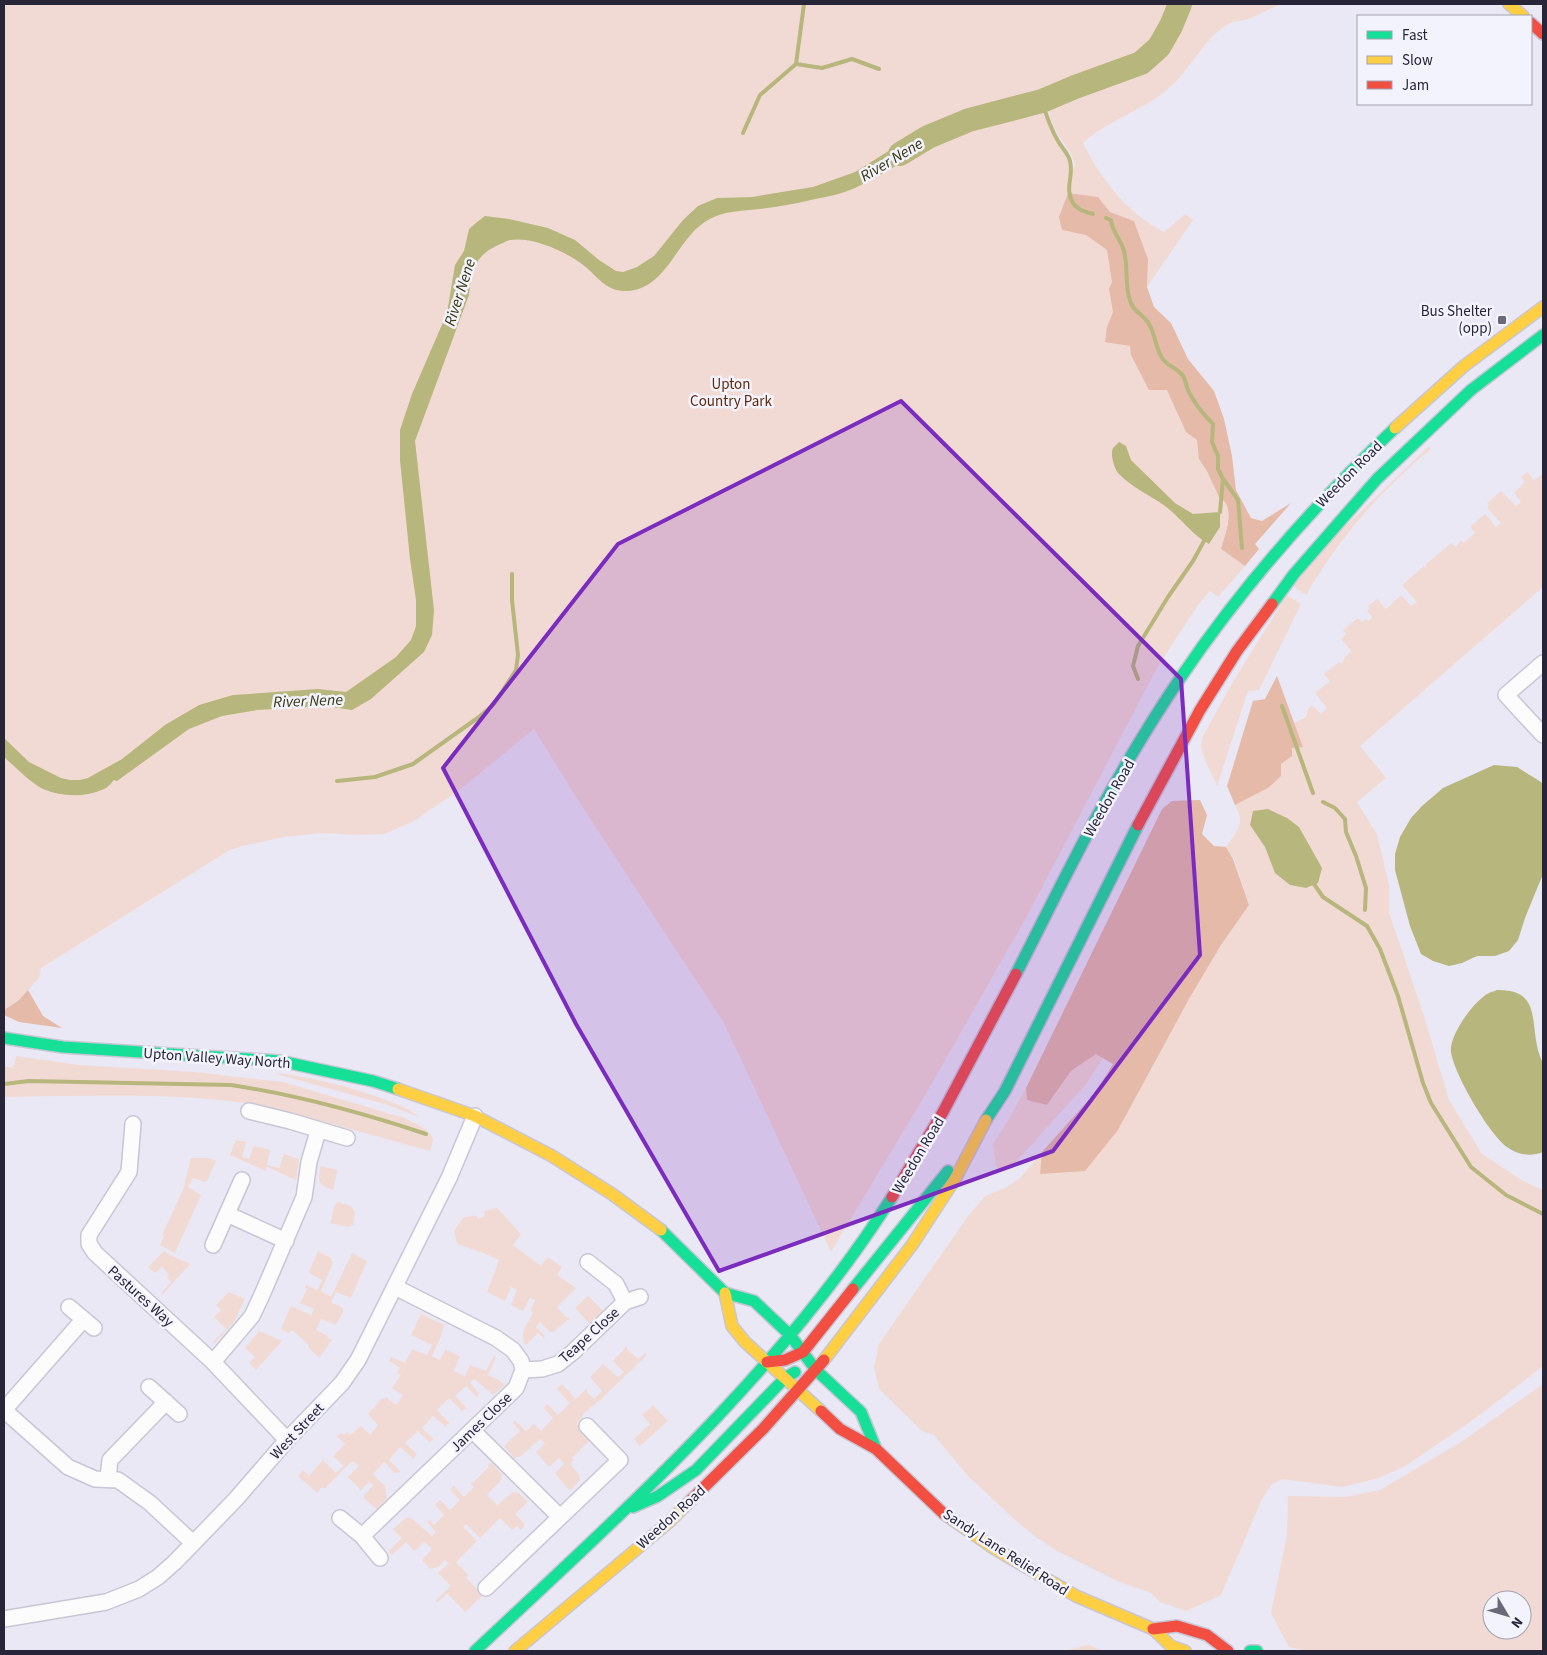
<svg xmlns="http://www.w3.org/2000/svg" width="1547" height="1655" font-family="'Source Sans 3',sans-serif">
	<style>
		.green { fill: #f2dad4; fill-rule: evenodd }
		.forest { fill: #e5baa8 }
		.water { fill: #b7b67d }
		.lines { fill: none; stroke-linecap: round; stroke-linejoin: round }
		.stream { stroke: #b7b67d; stroke-width: 4 }
		.river { stroke: #b7b67d; stroke-width: 24 }
		.street-casing { stroke: #c8c6d5; stroke-width: 18 }
		.fast-casing { stroke: #c8c6d5; stroke-width: 14 }
		.slow-casing { stroke: #c8c6d5; stroke-width: 14 }
		.jam-casing { stroke: #c8c6d5; stroke-width: 14 }
		.street { stroke: #fcfcfd; stroke-width: 15 }
		.fast { stroke: #16e098; stroke-width: 11 }
		.slow { stroke: #ffcf43; stroke-width: 11 }
		.jam { stroke: #f24e42; stroke-width: 11 }
		.marked { fill: #7b2cbf; fill-opacity: 0.2; stroke: #7b2cbf; stroke-width: 4; stroke-linejoin: round }
		.poi-dot { fill: #6b6979; stroke: #f3f3fd; stroke-width: 2 }
		.labels { text-anchor: middle; stroke-width: 5; stroke-linejoin: round; paint-order: stroke }
		.poi-label { font-size: 15px; fill: #272537; stroke: #f3f3fd; text-anchor: end }
		.park-label { font-size: 15px; fill: #5c2a0a; stroke: #f3f3fd }
		.street-label { font-size: 15px; fill: #272537; stroke: #f3f3fd }
		.water-label { font-size: 16px; font-style: italic; fill: #383812; stroke: #f3f3fd }
	</style>
	<rect width="100%" height="100%" fill="#eae8f4"/>
	<!-- green -->
	<path class="green" d="M4 4H1180L1171 26 1159 47 1141 63 1085 83 1042 101C1046 115 1051 127 1058 140 1064 152 1068 154 1072 169L1075 165C1073 153 1063 144 1057 133 1053 126 1050 118 1048 110L1051 106C1065 101 1076 94 1090 89 1108 82 1130 76 1147 65 1165 53 1178 24 1186 4H1280C1268 10 1257 16 1245 20 1240 21 1234 21 1230 23 1203 38 1191 70 1167 90 1142 111 1108 120 1083 143 1100 178 1128 214 1164 232L1185 214 1193 220 1147 287 1148 259 1134 221 1110 212 1098 197 1069 193 1111 220 1145 318 1223 499 1229 509 1227 529 1221 549 1245 566 1218 597 1210 591 1198 605 1158 666 1027 916 931 1085 831 1252 724 1023 576 797 534 729 462 788 414 821 384 834 358 835 322 833 284 837 242 846 228 851 41 968 39 978 19 1000 4 1010Z
		M1428 447 1431 449C1378 493 1341 536 1306 595L1293 586 1324 547Z
		M1527 472 1534 480 1543 474V587L1360 746 1386 778 1357 802 1377 834 1389 885V912L1424 1016 1449 1100 1482 1154 1523 1181 1543 1190V1366L1477 1417 1407 1465 1379 1478 1342 1487 1282 1479 1271 1485 1262 1499 1221 1595 1186 1611 1160 1602 1151 1593 1117 1581 1057 1551 1037 1538 1013 1518 967 1475 934 1435 922 1431 879 1389 874 1367 879 1344 968 1216 985 1196 1005 1188 1020 1178 1042 1152 1040 1174 1118 1130 1189 999 1221 945 1249 905 1234 859 1226 847C1237 831 1246 824 1235 805L1268 788 1281 764 1292 756V748L1303 747 1294 723 1306 717 1308 709 1312 705 1321 714 1327 708 1315 693 1330 681 1324 674 1339 662 1342 663 1344 660V658L1351 651 1341 639 1346 634 1343 630 1358 618 1362 622 1366 619 1369 621 1372 617 1367 611 1370 609 1368 606 1377 599 1386 609 1401 595 1411 606 1417 602 1402 585 1424 566 1426 567V564L1451 543 1456 547 1461 540 1463 543 1475 533 1470 527 1485 514 1496 527 1501 523 1487 508 1489 506 1487 503 1501 491 1516 506 1521 502 1514 493 1525 482 1521 477ZM1253 811 1318 883 1306 888 1290 885 1275 873 1265 847 1250 825Z
		M1287 595 1301 604 1259 690 1248 691 1217 786 1206 762 1201 747 1203 736 1234 680Z
		M1096 1054 1103 1058 1087 1083 1015 1163 1003 1172 996 1166 993 1144 1008 1121 1026 1088 1027 1100 1047 1105 1071 1071Z
		M16 1056 79 1065 195 1072 283 1082 404 1118C412 1122 432 1130 433 1139 433 1143 431 1147 430 1151L270 1107C182 1091 93 1096 4 1097V1066L13 1068Z
		M278 1073C316 1079 352 1086 388 1101 399 1105 410 1109 419 1117L388 1105 277 1074Z
		M236 1140 246 1142 242 1157 249 1159 253 1147 255 1146 270 1150 267 1165 279 1168 284 1154 299 1159 296 1180 267 1167 266 1171 230 1155Z
		M191 1158H209L216 1161 207 1181 204 1182 193 1178 188 1187 201 1195 175 1253 160 1245 164 1236 162 1235 183 1190Z
		M321 1166 338 1170 333 1190C318 1185 317 1181 321 1166Z
		M338 1202 351 1206 355 1212 353 1225 348 1227 330 1223 335 1205Z
		M497 1208 521 1234 513 1245 541 1266 548 1257 562 1267 557 1275 576 1288 557 1307 566 1317 570 1318 554 1332H550L540 1322 536 1327 545 1336 544 1338 538 1333 526 1345C518 1334 528 1323 533 1313L531 1309 535 1300 530 1298 523 1311 511 1305 517 1290 511 1287 505 1301 487 1292 499 1260 481 1252 457 1244 454 1231 463 1218 476 1215 478 1219 485 1216 484 1211Z
		M164 1251 170 1255 190 1264 162 1295V1292L171 1282 167 1277 169 1275 162 1267 155 1273 148 1267Z
		M318 1251 331 1258 333 1263 321 1291 331 1297 352 1253 367 1261 351 1298 336 1292 331 1302 343 1308V1312L336 1325 321 1319 316 1330 328 1336 327 1338 332 1340 320 1357 317 1356 308 1347 309 1345 292 1330 289 1333 281 1329 291 1306 311 1315 314 1309 300 1303 307 1289 305 1288 306 1285 317 1290 322 1280 311 1274 309 1272Z
		M229 1292 245 1299 234 1322 215 1343H212L226 1329 214 1317 221 1310 216 1305Z
		M588 1296 604 1312 594 1323H589L575 1308Z
		M421 1314 444 1325 441 1336 432 1356 440 1360 446 1348V1350L460 1356 454 1371 465 1376 470 1365 486 1371 494 1355 496 1357 488 1375 499 1380 505 1385 493 1395 474 1379 470 1383 478 1392V1398L466 1386 455 1396 467 1408 462 1411 449 1398 437 1410 450 1424H447L446 1427 433 1416 422 1428 434 1440 429 1442 418 1431 405 1443 417 1454 413 1459 400 1447 389 1460 401 1472 395 1473 384 1462 373 1474 385 1486 387 1498 377 1510 364 1498V1495L374 1485 369 1482 360 1491 359 1488 348 1477 359 1466 354 1462H351L325 1488H321L317 1493 298 1476 303 1470 309 1476 323 1460 336 1473 344 1466 333 1456 345 1444 337 1436 341 1433 343 1435 347 1432 350 1435 361 1426 370 1435 378 1425 368 1414 382 1398 384 1399 386 1397 396 1405 403 1395 392 1388 401 1375 397 1373 400 1368 389 1361 391 1357 405 1363 412 1349 427 1355 432 1345 411 1335Z
		M259 1331 282 1341 256 1370 249 1363 255 1357 245 1348Z
		M627 1346V1349L638 1359 645 1353 647 1355 598 1402 585 1412 577 1424 591 1439 572 1458 574 1460 570 1464 579 1474 580 1480 572 1489 569 1490 555 1473 564 1464 559 1458 549 1467 536 1452 545 1443 540 1439 521 1456 514 1458 504 1446 520 1431 513 1423 515 1420 526 1431 534 1424 541 1431 553 1418 544 1408 547 1404 558 1415 570 1403 557 1389 562 1384 576 1399 587 1388V1392L594 1399 602 1391 590 1377 603 1364 618 1377 624 1372 613 1361Z
		M1543 1384V1651H1306L1289 1647 1271 1613 1287 1535 1288 1496 1345 1497 1380 1490 1461 1442ZM1492 1600H1522V1630H1492Z
		M653 1405 668 1421 640 1446 634 1439 650 1424 642 1415Z
		M490 1462 502 1474 501 1480 487 1495 497 1505 513 1492 519 1493 528 1502 515 1514 525 1524 521 1530 517 1526 512 1530 500 1518 480 1538 466 1524 463 1527 477 1541 456 1562 468 1575 466 1578 483 1595 465 1612 447 1593 438 1602 435 1601 451 1586 438 1573 449 1563 445 1560 438 1567 430 1569 422 1560 432 1549 425 1542 414 1551 406 1542 392 1555 389 1551 402 1538 393 1529 406 1518H411L432 1536 436 1532 427 1522 430 1520 434 1525 444 1515 435 1505 440 1500 450 1510 460 1500 450 1490 452 1489 453 1485 464 1497 474 1487 470 1483 474 1482 489 1467 488 1465Z
		M1088 1645 1104 1651H1064Z"/>
	<!-- forest -->
	<path class="forest" d="M1068 193 1098 197 1110 212 1134 221 1148 259 1147 287 1154 307 1171 323 1188 359 1214 391 1224 419 1232 456 1236 490 1251 518 1262 521 1291 503 1255 544 1259 549 1245 566 1221 549C1225 534 1237 507 1219 497L1207 471 1199 459 1197 440 1186 432 1167 390H1149L1131 355 1130 346 1105 342 1107 327 1113 312 1109 289 1112 282 1107 250 1086 235 1062 230 1059 217Z
		M1277 676 1303 747 1292 748V756L1281 764V776L1268 788 1235 805 1227 786 1253 701 1265 699Z
		M1200 800 1207 815 1202 834 1214 846 1226 847 1233 859 1249 905 1221 945 1189 999 1118 1130 1085 1171 1040 1174 1042 1152 1095 1093 1113 1064 1096 1054 1071 1071 1047 1105 1027 1100 1026 1088 1162 809 1172 801Z
		M28 990 43 1016 62 1028 19 1022 4 1015V1010L19 1000Z"/>
	<!-- water -->
	<path class="water" d="M924 129 931 145C906 159 881 176 855 188 842 194 825 197 811 200 794 204 777 207 759 209 742 211 723 211 708 220 677 237 668 288 628 291 608 292 600 280 587 268 570 253 533 236 510 240 506 241 501 244 496 246 473 258 472 271 469 295L415 441 434 610 432 635 424 652 371 699 352 710 325 706 257 710 222 716 189 729 117 781 114 780C111 783 109 786 106 788 86 798 63 797 43 789 32 784 13 765 4 757V738L29 762 61 778 70 780H80L88 778 122 759 165 725 199 705 233 695 318 689 346 692 396 657 411 640 416 626V600L410 559 400 460V430L412 394 447 313 455 265 464 251 469 229 477 222 485 216 509 219 548 228 575 240 599 260 616 271 623 272 637 267 654 256 683 220 698 206 717 198 752 197 813 187 855 172Z
		M1119 442 1126 446 1131 460 1175 503 1193 514 1220 512V527L1209 544C1192 535 1181 518 1165 506 1150 495 1131 487 1118 473 1114 468 1110 454 1113 448 1115 446 1117 444 1119 442Z
		M1494 765 1517 767 1541 782 1543 785V874L1525 918 1518 940 1509 951 1495 956H1477L1462 963 1449 966 1433 961 1421 954 1410 926 1395 870V854L1400 837 1411 818 1422 806 1443 788Z
		M1268 809 1287 818 1299 827 1322 868 1318 883 1306 888 1290 885 1275 873 1265 847 1250 825 1253 811Z
		M1497 990C1547 989 1526 1031 1543 1063V1152C1531 1157 1518 1155 1507 1147 1489 1134 1454 1074 1451 1052 1449 1036 1471 1006 1483 997 1487 993 1492 992 1497 990Z"/>
	<g class="lines">
		<!-- stream -->
		<path class="stream" d="M796 64 822 68 852 59 879 69
			M1042 101C1046 115 1051 129 1058 141 1062 148 1068 153 1070 161 1074 177 1064 188 1073 203 1077 210 1086 212 1093 214
			M743 133 760 95 796 64 804 4
			M1106 218 1111 220C1112 232 1121 239 1124 251 1128 266 1125 282 1129 297 1132 312 1142 313 1149 324 1155 334 1155 345 1161 356 1165 366 1177 367 1183 376 1186 380 1186 386 1188 390 1194 403 1203 414 1213 424L1212 442 1218 456V469L1223 479 1220 512
			M1224 480 1238 500 1242 548
			M1138 679 1133 666 1138 646 1168 597 1193 561 1204 541
			M1282 706 1313 793
			M337 781 375 777 413 764 479 717 494 704 516 670 518 655 512 600V574
			M1323 802 1335 808 1345 819 1346 832 1356 856 1366 888 1365 910
			M1314 884 1323 897 1367 926 1380 949 1398 996 1423 1083 1431 1103 1471 1167 1506 1195 1543 1214
			M4 1084 29 1081 231 1085C297 1095 363 1113 426 1134"/>
		<!-- river -->
		<path class="river" d="M900 154 928 137 969 120 1042 101 1075 87 1141 63 1159 47 1171 26 1180 4"/>
		<defs>
			<path id="street" d="M1543 663 1506 695 1543 735
				M249 1111 290 1121 347 1138
				M133 1124 129 1172 89 1235V1244L95 1253 213 1362 287 1440
				M227 1214 286 1241
				M213 1245 242 1180
				M588 1262 616 1284 625 1302
				M69 1307 94 1328
				M213 1362 252 1316 261 1297 304 1197 309 1162 318 1131
				M523 1370 542 1369 558 1364 573 1352 625 1302 640 1297
				M149 1387 179 1414
				M4 1410 68 1467 95 1479 118 1480 150 1503 193 1543
				M4 1410 83 1320
				M473 1431 560 1517
				M108 1479 110 1460 166 1402
				M340 1518 362 1536 380 1558
				M362 1536 516 1388 523 1370 521 1361 513 1350 496 1338 395 1287
				M486 1588 620 1460 587 1426
				M4 1619 106 1602 139 1589 158 1577 175 1562 236 1499 287 1440 342 1383 358 1360 449 1178 475 1116"/>
			<path id="fast" d="M1272 604 1294 574 1377 479 1471 390 1543 335
				M1016 974C1040 927 1063 880 1088 833 1116 780 1147 727 1181 677 1242 587 1316 503 1395 428
				M4 1038 63 1047 280 1061 373 1081 398 1089
				M986 1120 1005 1091 1138 825
				M661 1230 725 1293 754 1301 790 1335 816 1370 861 1412 876 1449
				M853 1289 948 1171
				M633 1507 658 1496 696 1470 785 1378 795 1372
				M475 1651C624 1511 782 1371 892 1197
				M1250 1651H1257"/>
			<path id="slow" d="M1509 4 1523 16
				M1395 428 1464 366 1543 307
				M398 1089 475 1116 552 1156 612 1194 661 1230
				M725 1293 732 1326 745 1342 821 1411
				M824 1360 912 1245 955 1179 986 1120
				M953 1520 995 1549 1076 1596 1153 1629 1171 1646 1185 1651
				M515 1651 669 1522 687 1504"/>
			<path id="jam" d="M1531 23 1543 34
				M1138 825 1200 710 1237 651 1272 604
				M892 1197 943 1112 1016 974
				M767 1362 785 1360 803 1352 853 1289
				M821 1411 840 1429 876 1449 944 1514 953 1520
				M687 1504 763 1429 824 1360
				M1153 1629 1177 1626 1207 1635 1228 1651"/>
		</defs>
		<!-- street casing -->
		<use href="#street" class="street-casing"/>
		<!-- fast casing -->
		<use href="#fast" class="fast-casing"/>
		<!-- slow casing -->
		<use href="#slow" class="slow-casing"/>
		<!-- jam casing -->
		<use href="#jam" class="jam-casing"/>
		<!-- street -->
		<use href="#street" class="street"/>
		<!-- fast -->
		<use href="#fast" class="fast"/>
		<!-- slow -->
		<use href="#slow" class="slow"/>
		<!-- jam -->
		<use href="#jam" class="jam"/>
	</g>
	<!-- marked area -->
	<path class="marked" d="M901 401 1181 679 1200 955 1053 1151 719 1271 576 1024 443 768 618 544Z"/>
	<!-- markers -->
	<rect class="poi-dot" x="1497" y="315" width="10" height="10" rx="2.5"/>
	<g class="labels">
		<!-- poi labels -->
		<g class="poi-label">
			<text x="1492" y="316">Bus Shelter<tspan x="1492" dy="17">(opp)</tspan></text>
		</g>
		<!-- park labels -->
		<g class="park-label">
			<text x="731" y="389">Upton<tspan x="731" dy="17">Country Park</tspan></text>
		</g>
		<!-- street labels -->
		<g class="street-label">
			<text transform="translate(1349 474) rotate(-45)" y="5">Weedon Road</text>
			<text transform="translate(1109 798) rotate(-60)" y="5">Weedon Road</text>
			<text transform="translate(217 1058) rotate(4)" y="5">Upton Valley Way North</text>
			<text transform="translate(918 1155) rotate(-59)" y="5">Weedon Road</text>
			<text transform="translate(141 1296) rotate(42)" y="5">Pastures Way</text>
			<text transform="translate(589 1335) rotate(-42)" y="5">Teape Close</text>
			<text transform="translate(481 1422) rotate(-44)" y="5">James Close</text>
			<text transform="translate(297 1431) rotate(-47)" y="5">West Street</text>
			<text transform="translate(671 1517) rotate(-42)" y="5">Weedon Road</text>
			<text transform="translate(1006 1552) rotate(33)" y="5">Sandy Lane Relief Road</text>
		</g>
		<!-- water labels -->
		<g class="water-label">
			<text transform="translate(891 159) rotate(-31)" y="6">River Nene</text>
			<text transform="translate(459 292) rotate(-72)" y="6">River Nene</text>
			<text transform="translate(308 700) rotate(-2)" y="6">River Nene</text>
		</g>
	</g>
	<!-- border -->
	<rect width="1547" height="1655" fill="none" stroke="#272537" stroke-width="10"/>
	<!-- legend -->
	<rect x="1357" y="15" width="175" height="90" fill="#f3f3fd" stroke="#a1a1ae"/>
	<rect x="1367" y="31" width="25" height="8" fill="#16e098" stroke="#a1a1ae"/>
	<text x="1402" y="40" font-size="15" fill="#272537">Fast</text>
	<rect x="1367" y="56" width="25" height="8" fill="#ffcf43" stroke="#a1a1ae"/>
	<text x="1402" y="65" font-size="15" fill="#272537">Slow</text>
	<rect x="1367" y="81" width="25" height="8" fill="#f24e42" stroke="#a1a1ae"/>
	<text x="1402" y="90" font-size="15" fill="#272537">Jam</text>
	<!-- north arrow -->
	<g transform="translate(1507 1615) rotate(128)"><circle r="24" fill="#f3f3fd" stroke="#a1a1ae"/>
	<path d="M0-4L9 19L0 12L-9 19Z" fill="#6b6979"/>
	<text y="-8" font-size="14" font-weight="bold" text-anchor="middle" fill="#272537">N</text>
	</g>
</svg>
